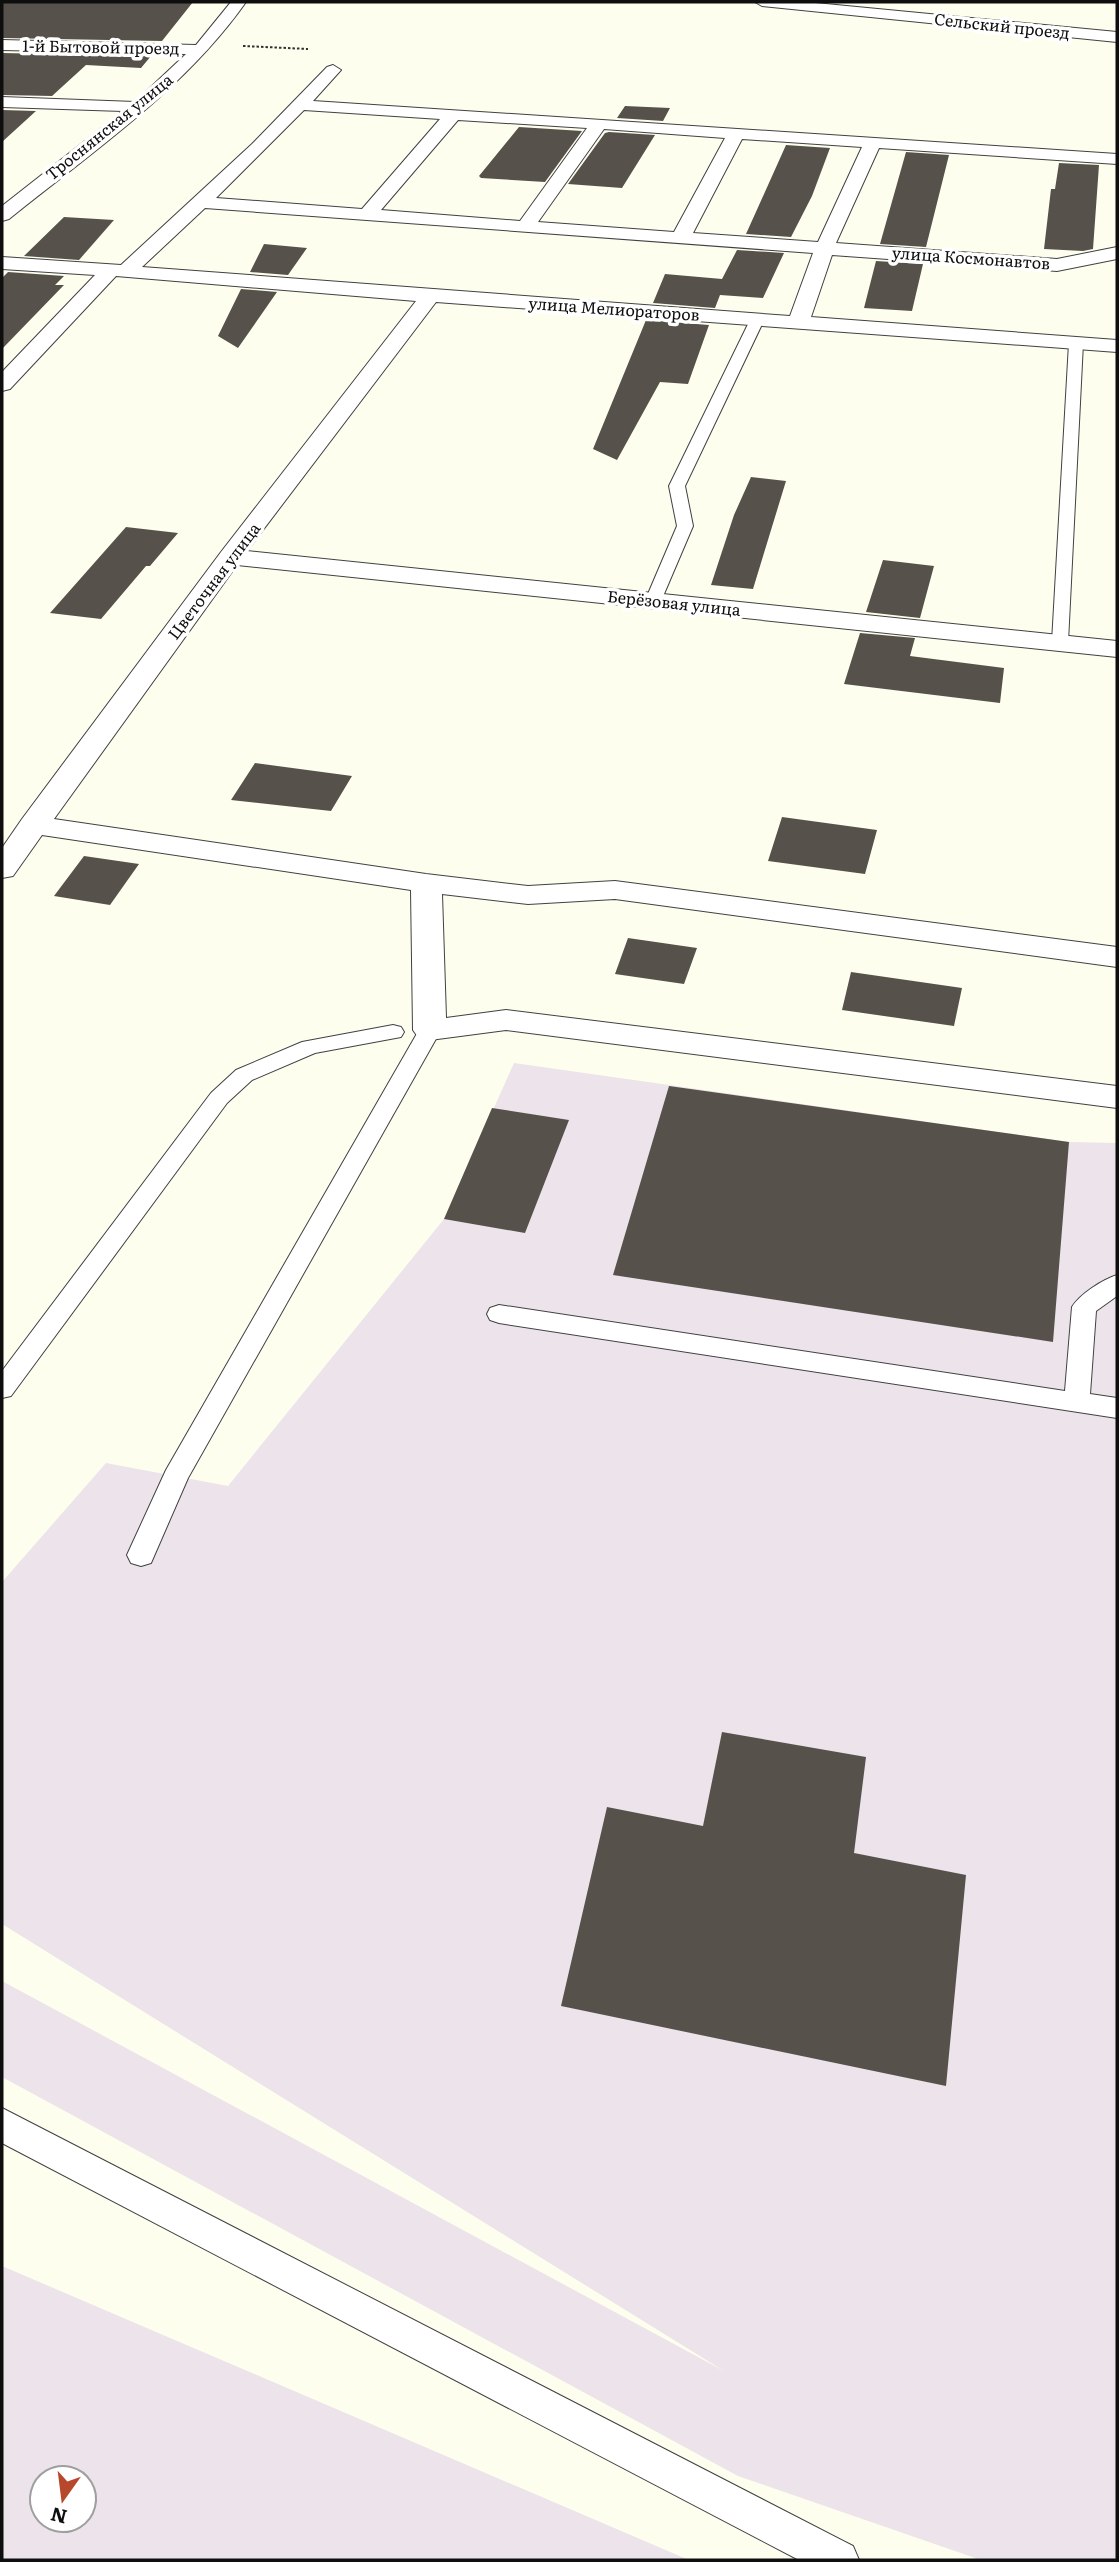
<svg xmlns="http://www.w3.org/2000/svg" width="1119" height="2562" font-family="Literata,serif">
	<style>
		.industrial { fill: #ece3eb; fill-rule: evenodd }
		.building { fill: #56524b }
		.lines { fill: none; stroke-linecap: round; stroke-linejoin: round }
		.lane-casing { stroke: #414141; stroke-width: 2 }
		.street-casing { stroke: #414141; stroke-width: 2 }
		.path { stroke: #303030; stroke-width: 2; stroke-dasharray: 2.5 2; stroke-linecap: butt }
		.lane { fill: #fff; fill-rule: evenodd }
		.street { fill: #fff; fill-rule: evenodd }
		.labels { text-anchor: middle; stroke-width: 7; stroke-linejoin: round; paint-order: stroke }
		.far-street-label { font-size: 16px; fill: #0e0e0e; stroke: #fff }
	</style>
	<rect width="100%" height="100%" fill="#fefeef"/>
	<!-- industrial -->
	<path class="industrial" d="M514 1063 1069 1142 1117 1143V2560H981L738 2476 2 2077V1981L724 2371 2 1924V1582L106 1463 228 1486 444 1219Z
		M2 2266 689 2560H2ZM42 2478H84V2520H42Z"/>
	<!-- building -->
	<path class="building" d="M2 2H193L162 41 2 38Z
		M2 53 151 56 141 68 86 65 52 96 2 95Z
		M625 106 670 108 663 121 617 118Z
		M2 110 36 111 2 142Z
		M519 127 582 131 545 182 481 178 479 176Z
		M609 132 655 135 622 188 568 184 605 133Z
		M786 145 830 148 812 196 791 237 746 234Z
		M906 152 949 155 926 247 880 244Z
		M1059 163 1099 165 1093 249 1083 251 1044 249 1051 189H1055Z
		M64 217 114 220 79 260 24 256Z
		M264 244 307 248 288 275 250 272Z
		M737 250 784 253 763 298 720 295 715 308 653 303 665 274 722 279Z
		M876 261 923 264 912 311 864 308Z
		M8 272 64 276 55 285H64L2 349V278Z
		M241 289 277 292 238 348 218 336Z
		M646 320 709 325 688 384 660 382 617 460 593 449Z
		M751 477 786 481 753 589 711 585 734 515Z
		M126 527 178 533 150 566H146L101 619 50 613Z
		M883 560 934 566 920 618 866 612Z
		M860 633 915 638 910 656 1004 668 1000 703 844 684Z
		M255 763 352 776 331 811 231 800Z
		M782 817 877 830 865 874 768 861Z
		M84 856 139 864 110 905 54 896Z
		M628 938 697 948 684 984 615 974Z
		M851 972 962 988 954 1026 842 1010Z
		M669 1086 1069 1142 1053 1342 613 1275Z
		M492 1108 569 1120 525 1233 444 1219Z
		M722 1732 866 1757 854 1853 966 1875 946 2086 561 2006 607 1807 703 1826Z"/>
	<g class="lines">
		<defs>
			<path id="lane" d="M758 314 765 318 685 486 693 526 661 601 653 606 647 605 645 601 677 526 669 486 751 318Z
				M1076 339 1083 343 1068 642 1060 647 1052 642 1069 343Z
				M430 1023 438 1025 441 1030 188 1478 151 1563 141 1566 131 1563 127 1555 166 1470 419 1030 422 1025Z
				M393 1025 401 1027 404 1032 401 1037 315 1053 252 1080 227 1103 11 1396 2 1398V1371L211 1093 236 1070 302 1042Z
				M1117 1275V1296L1096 1311 1090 1394 1117 1398V1418L499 1323 490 1320 487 1314 490 1308 499 1305 1065 1391 1072 1307C1080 1294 1102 1280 1117 1275Z
				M2 2108 853 2546 859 2560H799L2 2143Z"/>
			<path id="street" d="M231 2H246C184 90 92 152 9 219L2 221V206L123 111 2 107V97L135 102 186 54 2 50V40L196 45Z
				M755 2H805L1117 32V42L762 6Z
				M333 65 341 70 313 101 1117 154V164L879 148 836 243 1057 259 1117 247V259L1057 271 832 255 811 317 1117 340V352L436 302 247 551 1117 641V657L237 565 54 819 426 874 528 886 615 881 1117 947V967L615 899 528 904 442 894 446 1018 506 1010 1117 1086V1108L506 1030 430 1040 418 1037 413 1030 411 890 42 835 13 876 2 878V848L22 819 221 552 416 301 116 276 10 389 2 391V372L95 275 2 269V257L121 265 252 144 327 67ZM304 110 440 119 362 209 216 198ZM458 120 587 128 520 221 381 210ZM604 129 725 138 674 232 538 222ZM742 139 862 147 818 242 693 233ZM205 208 813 253 790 316 142 267Z"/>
		</defs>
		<!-- lane casing -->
		<use href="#lane" class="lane-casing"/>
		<!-- street casing -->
		<use href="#street" class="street-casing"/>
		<!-- path -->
		<path class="path" d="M243 46 308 49"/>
		<!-- lane -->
		<use href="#lane" class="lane"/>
		<!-- street -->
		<use href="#street" class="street"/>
	</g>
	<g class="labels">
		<!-- far-street labels -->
		<g class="far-street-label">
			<text transform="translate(1002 26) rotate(6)" y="6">Сельский проезд</text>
			<text transform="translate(101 47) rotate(1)" y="6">1-й Бытовой проезд</text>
			<text transform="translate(109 127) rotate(-39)" y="6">Троснянская улица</text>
			<text transform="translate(971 258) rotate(4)" y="6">улица Космонавтов</text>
			<text transform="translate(614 309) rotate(4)" y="6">улица Мелиораторов</text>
			<text transform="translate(214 581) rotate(-53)" y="6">Цветочная улица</text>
			<text transform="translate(674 603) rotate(6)" y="6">Берёзовая улица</text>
		</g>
	</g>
	<!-- border -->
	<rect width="1119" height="2562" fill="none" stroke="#0e0e0e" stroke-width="7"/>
	<!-- north arrow -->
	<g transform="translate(63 2499) rotate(194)"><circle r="33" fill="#ffffff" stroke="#9f9f9f" stroke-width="2"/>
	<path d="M0-5L12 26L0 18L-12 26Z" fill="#b8482c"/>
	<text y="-10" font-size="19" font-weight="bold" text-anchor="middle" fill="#0e0e0e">N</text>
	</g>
</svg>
